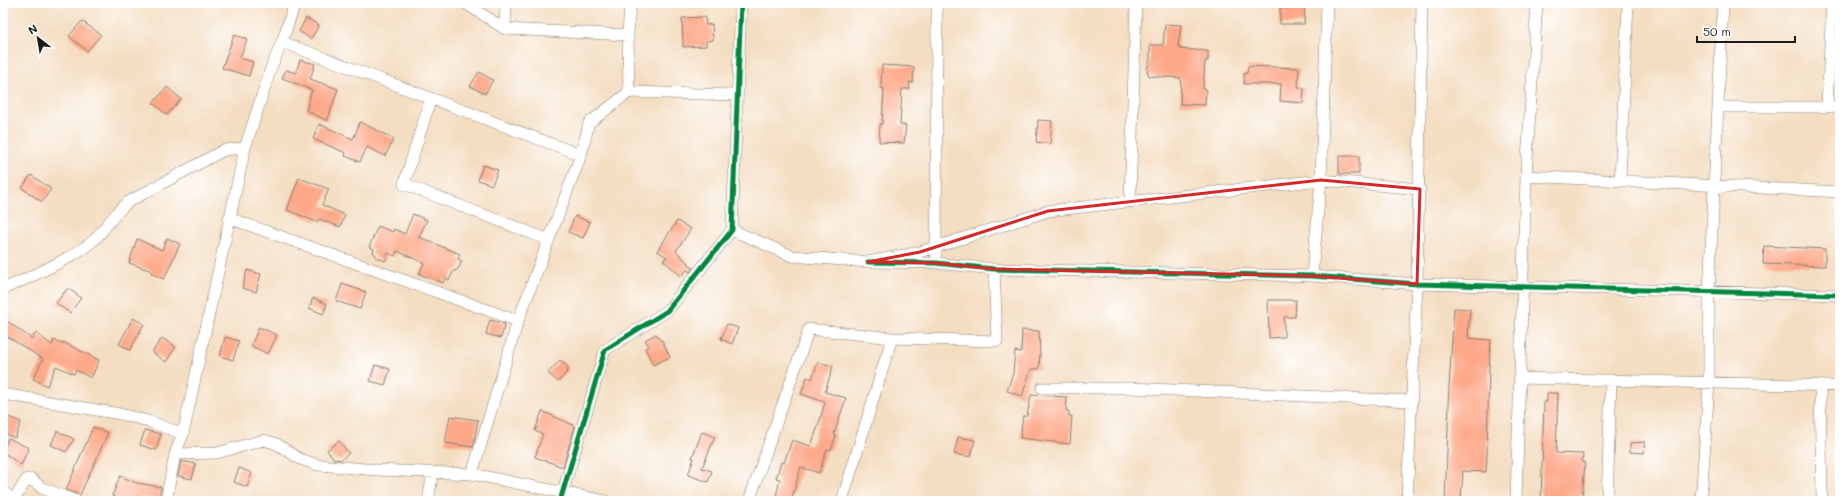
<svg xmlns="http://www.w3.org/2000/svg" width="1843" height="504" font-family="Mali,sans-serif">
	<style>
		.building { fill: #fda888 }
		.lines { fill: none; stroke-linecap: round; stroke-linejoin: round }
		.street-casing { stroke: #887d6f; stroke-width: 12 }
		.street { stroke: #fff; stroke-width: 11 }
		.cycleway-casing { stroke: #fff; stroke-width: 8 }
		.cycleway { stroke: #00873e; stroke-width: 5 }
		.marked { fill: none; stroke: #d62828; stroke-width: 3; stroke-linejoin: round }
	</style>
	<rect width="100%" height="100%" fill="#fff"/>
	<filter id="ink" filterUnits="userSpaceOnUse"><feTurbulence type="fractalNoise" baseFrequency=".025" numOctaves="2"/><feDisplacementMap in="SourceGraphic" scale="8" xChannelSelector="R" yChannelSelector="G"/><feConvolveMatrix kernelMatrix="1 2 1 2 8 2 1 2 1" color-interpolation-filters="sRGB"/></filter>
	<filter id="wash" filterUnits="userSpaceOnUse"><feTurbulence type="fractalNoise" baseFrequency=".012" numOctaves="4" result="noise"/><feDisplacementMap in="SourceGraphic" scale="16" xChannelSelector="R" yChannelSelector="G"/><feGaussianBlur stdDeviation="0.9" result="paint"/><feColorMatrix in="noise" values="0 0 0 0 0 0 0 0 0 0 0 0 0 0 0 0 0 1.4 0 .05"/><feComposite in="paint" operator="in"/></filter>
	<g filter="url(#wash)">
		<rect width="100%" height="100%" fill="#f4dec2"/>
		<g id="blocks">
			<!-- building -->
			<path class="building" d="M1280 8H1305L1304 24H1280Z
				M705 17 706 25 712 24 713 40 706 41V46L683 47 682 18Z
				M306 18 319 25 311 39 299 31Z
				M82 21 101 35 87 51 69 36Z
				M1165 24 1181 25 1178 46H1180V49L1208 51V61H1205L1203 89H1206L1205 105 1180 104 1181 78 1149 76 1147 70 1150 58V45H1163Z
				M234 35 247 39 240 58 253 62 249 76 222 68Z
				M300 60 315 64 310 79 338 89 327 121 306 110 312 90 282 78 286 70 296 73Z
				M882 65 914 67 913 83 909 82 910 89H902L900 125H906L904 143 879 142 880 124H882L884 88H881Z
				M1248 66 1299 68 1298 88H1304L1303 103 1280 101 1281 84H1244V73H1247Z
				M479 72 493 80 485 94 470 86Z
				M167 87 181 99 167 115 153 103Z
				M1038 120 1052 121 1050 144 1036 142Z
				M360 122 394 139 385 156 367 147 360 162 345 156 346 153 313 139 319 124 353 139Z
				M1339 156H1359V174H1339Z
				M483 165 498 170 492 185 478 180Z
				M31 175 51 189 42 202 22 188Z
				M299 178 329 189 322 205 345 215 340 227 319 219 317 222 287 210Z
				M413 214 427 220 419 237 460 254 458 259 462 261 458 269 453 272 449 280 445 278 443 283 419 274 424 263 397 251 395 256 388 253 385 261 375 257 376 255 373 253 374 249 369 247 378 226 393 232 394 229 405 234Z
				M575 216 590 222 583 238 568 232Z
				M677 221 691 229 676 251 693 268 690 272 687 270 681 276 663 260 667 257 657 251Z
				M167 238 180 244 164 279 151 273 152 271 129 263 137 239 162 250Z
				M1764 246 1825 249V266L1763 264Z
				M247 270 261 274 256 292 242 288Z
				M342 284 366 292 360 309 336 301Z
				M68 288 81 298 70 313 56 303Z
				M313 298 327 304 323 314 309 308Z
				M1268 300H1296L1295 317H1284V337L1269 338Z
				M1454 308 1470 309 1468 338 1491 340 1489 369 1487 457 1486 472 1463 471 1461 501H1445L1449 403H1448Z
				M3 318 32 339 36 333 52 345 54 340 62 344 63 342 99 360 93 374 91 378 76 370 74 374 56 366 47 386 33 379 43 359 3 334Z
				M133 318 144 324 130 350 119 344Z
				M490 320 505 324 501 338 486 334Z
				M727 324 738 328 732 344 721 339Z
				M259 327 277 335 268 354 251 346Z
				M1022 330 1039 331 1040 354 1039 369H1031L1022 396 1007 391 1013 373 1015 351 1021 352Z
				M656 334 661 341 662 340 670 357 653 365 645 348 649 346 645 340Z
				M225 337 239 341 233 360 220 356Z
				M162 338 176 347 166 362 152 352Z
				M560 360 568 367V371L558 382 548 373Z
				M818 362 833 366 825 392 846 398 834 434 836 435 831 450 827 449 819 473 801 467 791 501H775L780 479 776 478 781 462 784 463 792 440 811 446 820 420 825 402 801 394 807 377 812 379Z
				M375 365 390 369 385 385 370 381Z
				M1547 393H1558L1556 453 1583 454 1582 462H1585L1582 501H1541L1544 402H1547Z
				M1031 395 1067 397 1066 411H1069V416H1072L1070 444 1020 438 1023 416H1027Z
				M542 411 575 426 563 467 535 457 543 434 535 431Z
				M6 416 21 422 15 438 3 433V424Z
				M450 416 478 420 473 447 445 443Z
				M93 427 108 433 80 495 66 490Z
				M145 430 161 434 156 450 140 445Z
				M57 431 74 439 66 452 51 445Z
				M702 432 715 437 702 468 712 471 708 482 688 475 694 458H692Z
				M958 437 975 440 971 457 954 454Z
				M8 438 29 448 21 465 3 452Z
				M339 441 349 453 341 460 334 459 327 450Z
				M1645 442 1644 453 1630 452V443Z
				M181 461 196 464 192 479 178 476Z
				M239 468 252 473 247 487 234 482Z
				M120 476 137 483 161 487 159 499 136 497 135 501H124L112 496Z"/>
		</g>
	</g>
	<g filter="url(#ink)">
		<use href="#blocks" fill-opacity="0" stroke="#887d6f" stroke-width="1"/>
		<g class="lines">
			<defs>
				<path id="street" d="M465 3 505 29
					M506 3 505 29 628 35
					M282 42 581 155
					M629 92 628 35 630 3
					M431 98 404 184 549 240
					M1718 107H1840
					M1827 107 1832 3
					M1526 176 1840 192
					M1620 181 1628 3
					M1130 202 1136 3
					M229 218 518 321
					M732 230 792 256 868 262 920 252 1048 211 1321 180 1420 189
					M936 254 937 3
					M868 262 936 263 994 269 1312 276 1417 284 1840 295
					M1312 276 1321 180 1327 3
					M3 289C27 279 77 256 95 239 107 226 114 214 128 202L224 150 245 148
					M1520 378 1840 386
					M1820 385 1822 501
					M1042 388H1130L1412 401
					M3 394 120 414 148 421 183 434
					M175 454 217 453 264 440 277 444 300 459 318 465 377 470 472 474 605 501
					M472 474 518 321 581 155 589 123 629 92 736 95
					M3 492 14 500
					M13 501 27 479H31L42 488 76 501
					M166 501 175 454 183 434 245 148 271 68 282 42 295 3
					M428 501 433 472
					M560 501 605 350 667 311 732 230 741 3
					M749 501 809 329 892 338 997 341 994 269
					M842 501 892 338
					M1407 501 1417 284 1422 3
					M1516 501 1526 176 1537 3
					M1607 501 1611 380
					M1701 501 1709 383V292L1723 3"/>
			</defs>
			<!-- street casing -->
			<use href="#street" class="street-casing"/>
			<!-- street -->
			<use href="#street" class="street"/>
			<defs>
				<path id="cycleway" d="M868 262 936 263 994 269 1312 276 1417 284 1840 295
					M560 501 605 350 667 311 732 230 741 3"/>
			</defs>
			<!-- cycleway casing -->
			<use href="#cycleway" class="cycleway-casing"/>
			<!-- cycleway -->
			<use href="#cycleway" class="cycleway"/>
		</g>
	</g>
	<!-- marked area -->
	<path class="marked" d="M1321 180 1420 189 1417 284 1312 276 994 269 936 263 868 262 920 252 1048 211Z"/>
	<!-- margin -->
	<rect width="1843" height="504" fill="none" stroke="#fff" stroke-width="16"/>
	<!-- north arrow -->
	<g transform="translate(38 38) rotate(329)" stroke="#ffffff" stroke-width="3" paint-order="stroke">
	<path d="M0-3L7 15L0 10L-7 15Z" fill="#1c1c1c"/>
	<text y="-6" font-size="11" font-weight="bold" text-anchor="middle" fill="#1c1c1c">N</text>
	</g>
	<!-- scale -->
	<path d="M1697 36v6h98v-6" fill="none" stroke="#1c1c1c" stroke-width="2"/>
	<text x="1703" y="36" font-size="12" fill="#1c1c1c" stroke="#ffffff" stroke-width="3" paint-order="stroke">50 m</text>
</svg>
